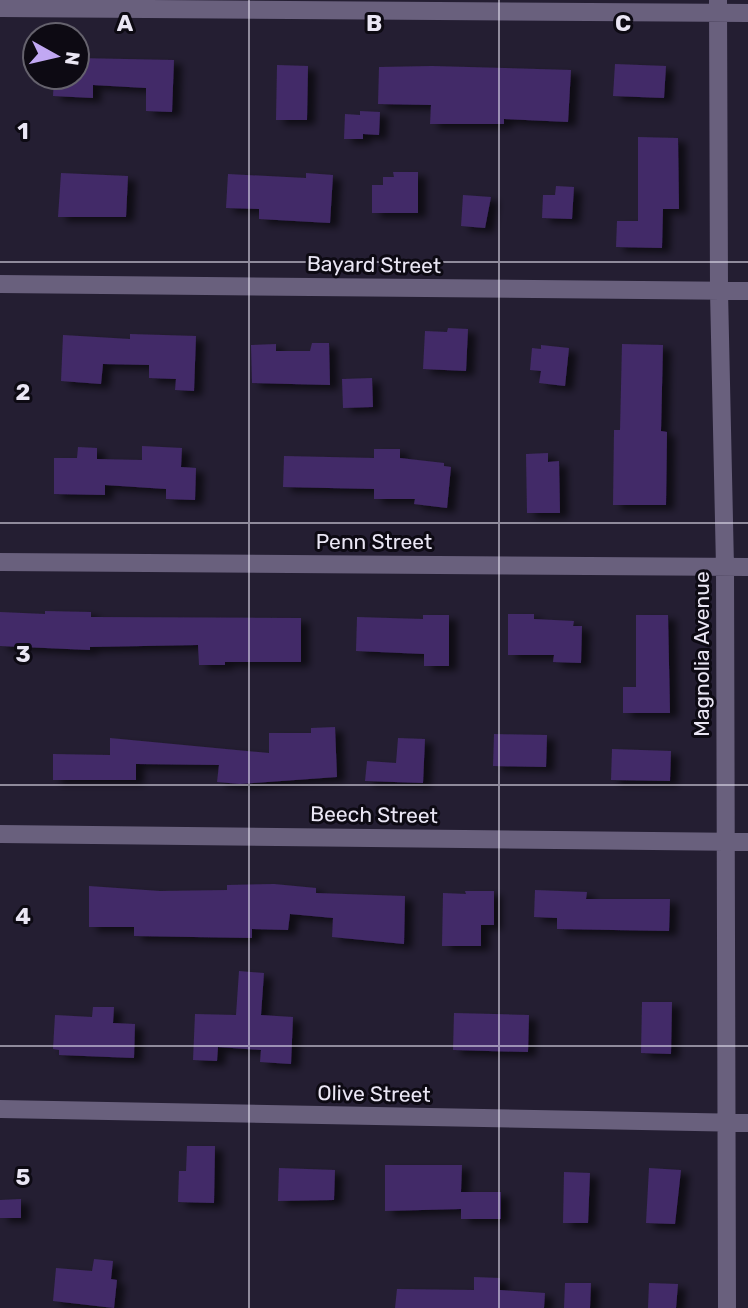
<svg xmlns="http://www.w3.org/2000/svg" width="748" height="1308" font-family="Rubik,sans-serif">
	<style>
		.building { fill: #422a67; filter: url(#shadow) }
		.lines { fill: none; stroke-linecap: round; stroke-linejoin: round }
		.minor { stroke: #69607d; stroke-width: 18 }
		.grid { fill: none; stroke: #eae6f4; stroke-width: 2; stroke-opacity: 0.55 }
		.labels { text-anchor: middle; stroke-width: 6; stroke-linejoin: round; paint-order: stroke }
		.street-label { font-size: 21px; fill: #eae6f4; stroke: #0d0a13 }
		.grid-label { font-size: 23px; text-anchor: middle; font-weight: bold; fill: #eae6f4; stroke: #0d0a13; stroke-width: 6; stroke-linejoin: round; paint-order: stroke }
	</style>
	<defs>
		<filter id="shadow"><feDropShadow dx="8" dy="4.5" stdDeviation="3.5" flood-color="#0009"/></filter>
	</defs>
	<rect width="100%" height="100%" fill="#241e32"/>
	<!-- building -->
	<path class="building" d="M77 58 174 60 172 112 146 111V88L93 85V98L53 96 54 77H77Z
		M615 64 666 66 664 98 613 96Z
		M277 65 308 66 307 120H276Z
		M432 66 571 70 568 122 504 119V124H430L431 105 378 104 379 67Z
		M360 111 380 112 379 135 363 134V139H344L345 114 360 115Z
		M638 137 678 138 679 209H663L662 248 616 247 617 221H638Z
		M393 172H418V213H372V185H383V177H394Z
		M61 173 128 176 126 217H58Z
		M306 173 333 175 330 223 259 219V209L226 208 228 174 306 178Z
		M556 186 574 187 572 219 542 218 543 195H555Z
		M463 195 491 197 485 228 461 226Z
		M448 328 468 329 466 371 423 369 425 331 447 332Z
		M130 334 196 336 194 391 175 390 176 379 149 378V365L103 364 101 384 61 381 63 335 130 339Z
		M312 343H329L330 385 252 383 251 345 276 344V351H310Z
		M622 344 663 345 661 431 667 432 666 505H613L614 430H620Z
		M541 345 569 348 565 386 539 383 541 371 530 370 532 348 541 349Z
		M372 378 373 407 343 408 342 379Z
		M142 446 182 448 181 467 196 468 195 500 166 499V489L105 485V495L54 494V458H77L78 447 97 448V459L142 460Z
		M374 449H400V458L444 463V466L451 467 447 508 414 504 415 499H374V489L283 487 284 456 374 458Z
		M548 453V462L559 461 560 513H527L526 454Z
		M45 611 91 612V617L301 618V662H225V665H199L198 645 90 647V650L0 646V612L45 614Z
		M508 614H534V619L574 621 573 626H582L581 663 553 662 554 655H508Z
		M423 615H449V666H424V654L356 651 357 617 423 619Z
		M636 615H668L670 713H623V687H636Z
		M335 727 337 777 240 784 217 782 219 765 136 764V780H53V754L110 755V738L269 753V733H311V728Z
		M494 734 547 735 546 767 493 766Z
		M398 738 425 739 423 783 365 781 367 761 396 763Z
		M612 749 671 751 670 781 611 780Z
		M274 884 316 888V893L405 896 404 944 332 937 333 918 290 914 288 930 252 929V938L134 936V927H89V886L160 891 227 890V885Z
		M535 890 587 892 586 899H670L669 931 557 929V918L534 917Z
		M465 891H494V925H481V946H442L443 893 466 894Z
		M239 971 264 973 261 1015 293 1017 291 1064 260 1062 261 1050 218 1047 217 1061 193 1060 195 1014 236 1015Z
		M642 1002H672L671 1054 641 1053Z
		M93 1007H114L113 1023 135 1024 134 1058 59 1055V1050L53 1049 55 1015 92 1017Z
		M454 1013 529 1015 528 1052 453 1050Z
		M187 1146H215L214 1203 178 1202 179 1171H186Z
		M385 1165H462L461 1192H501V1219H461V1209L385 1211Z
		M279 1168 335 1170 334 1200 278 1201Z
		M649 1168 681 1170 675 1224 646 1223Z
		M564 1172 590 1173 588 1223H563Z
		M21 1199V1218H0V1200Z
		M94 1259 113 1261 111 1279 117 1280 114 1308 53 1301 56 1268 92 1271Z
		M474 1277 500 1278V1290L545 1293 544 1308H395L397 1289 474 1290Z
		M565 1283H591L590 1308H564Z
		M649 1283 678 1284 676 1308H648Z"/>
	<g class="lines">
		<!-- minor -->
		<path class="minor" d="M718 0 719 291 725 567 727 1308
			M0 8 748 13
			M0 284 748 291
			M0 562 748 567
			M0 834 748 842
			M0 1109 748 1123"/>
	</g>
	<!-- grid -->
	<path class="grid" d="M249 0V1308M499 0V1308M0 262H748M0 523H748M0 785H748M0 1046H748"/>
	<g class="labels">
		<!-- street labels -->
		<g class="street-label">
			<text transform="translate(374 265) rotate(1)" y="7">Bayard Street</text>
			<text x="374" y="549">Penn Street</text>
			<text transform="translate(702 654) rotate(-90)" y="7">Magnolia Avenue</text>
			<text transform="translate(374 815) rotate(1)" y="7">Beech Street</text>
			<text transform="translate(374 1094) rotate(1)" y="7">Olive Street</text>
		</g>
	</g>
	<g class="grid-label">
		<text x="125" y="31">A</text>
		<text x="374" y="31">B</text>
		<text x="623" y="31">C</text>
		<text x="23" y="139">1</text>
		<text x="23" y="400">2</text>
		<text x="23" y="662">3</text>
		<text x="23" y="924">4</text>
		<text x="23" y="1185">5</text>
	</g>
	<!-- north arrow -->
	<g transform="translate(56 56) rotate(98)"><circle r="33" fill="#0d0a13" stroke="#65626d" stroke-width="2"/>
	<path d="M0-5L12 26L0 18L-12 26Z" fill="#c1a8f3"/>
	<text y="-10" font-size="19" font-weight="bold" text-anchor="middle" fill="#eae6f4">N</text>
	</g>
</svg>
